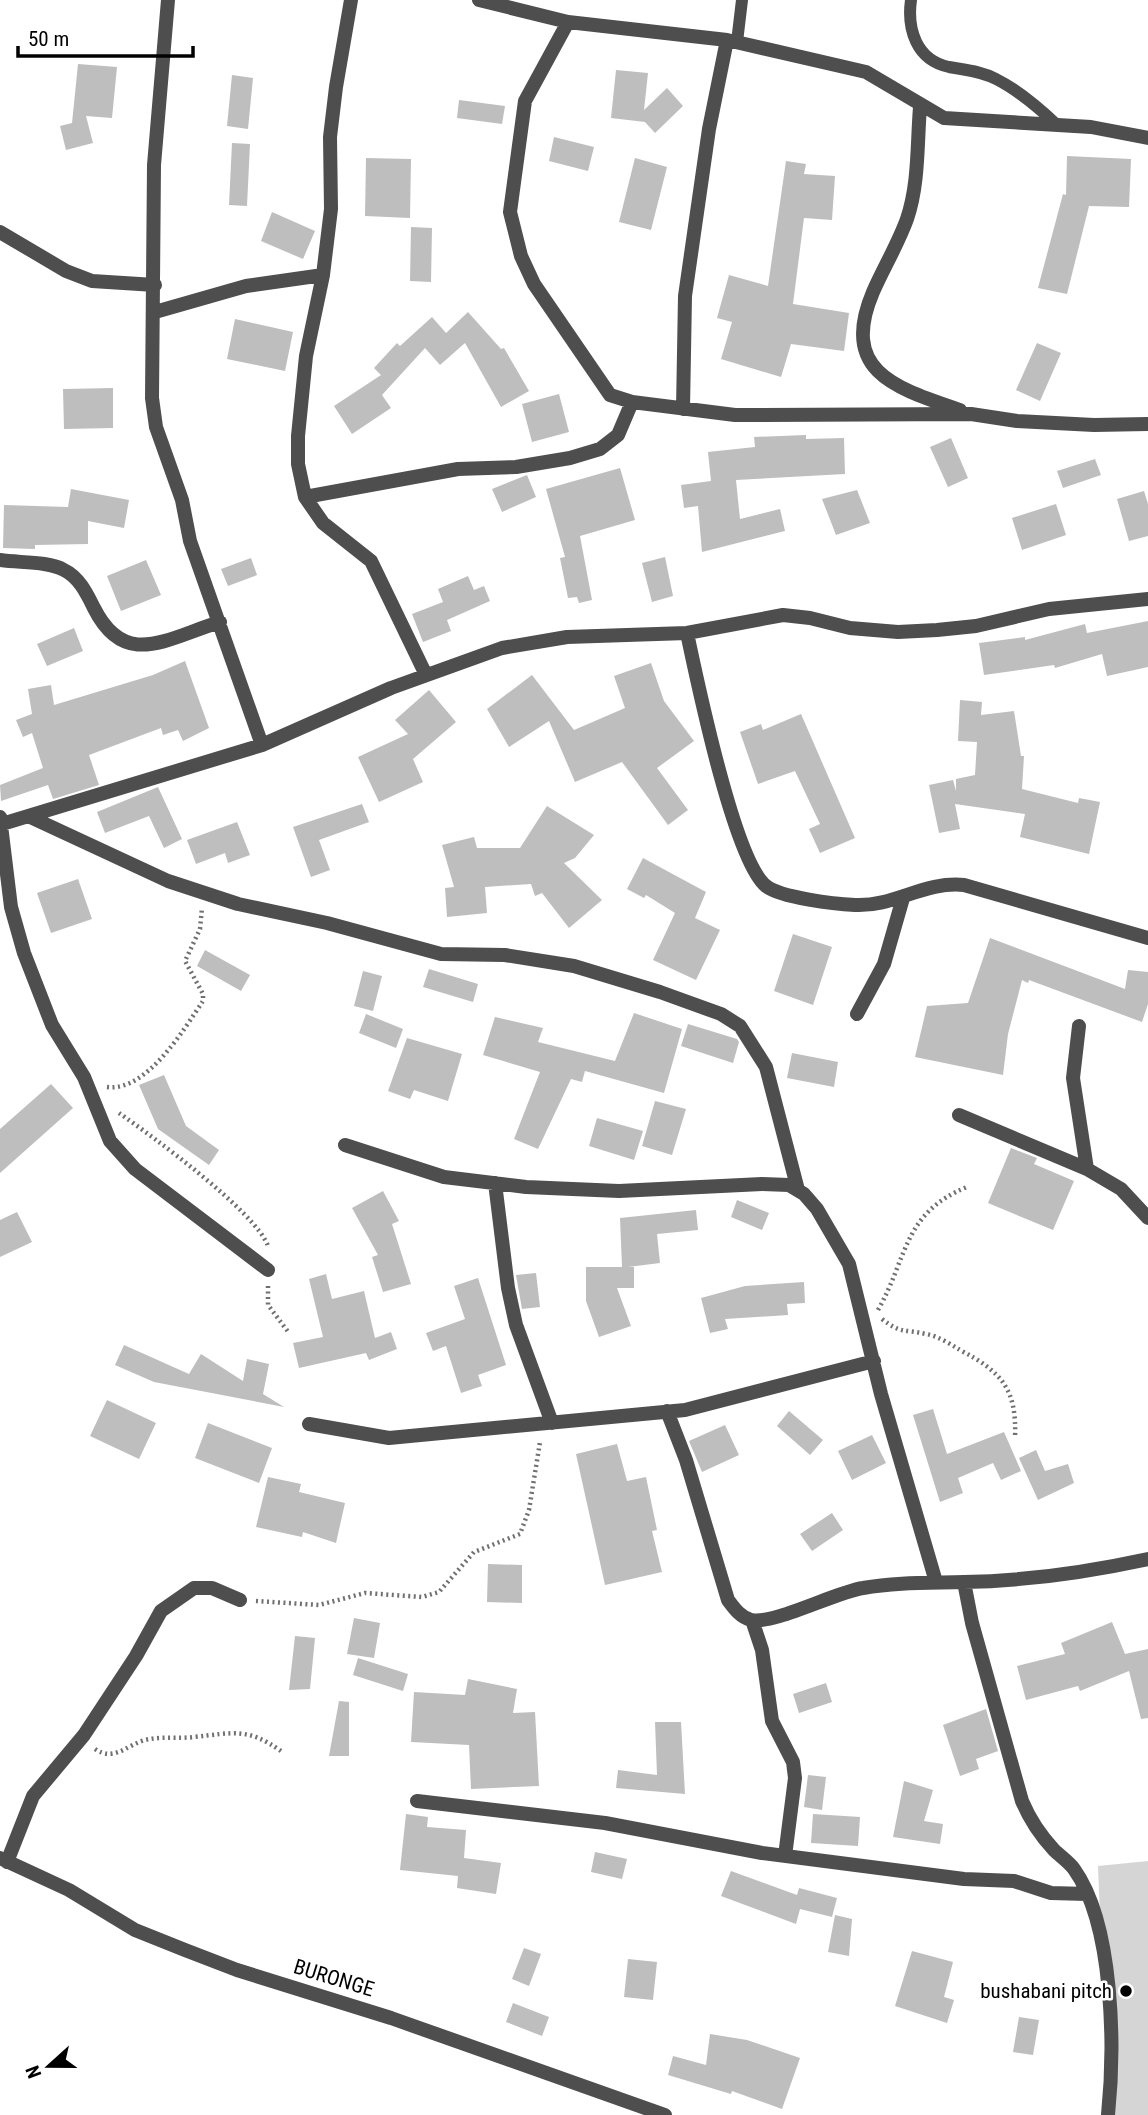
<svg xmlns="http://www.w3.org/2000/svg" width="1148" height="2115" font-family="'Roboto Condensed',sans-serif">
	<style>
		.green { fill: #d5d5d5 }
		.building { fill: #bebebe }
		.lines { fill: none; stroke-linecap: round; stroke-linejoin: round }
		.path { stroke: #707070; stroke-width: 4.5; stroke-dasharray: 2 3.5; stroke-linecap: butt }
		.service { stroke: #4e4e4e; stroke-width: 12 }
		.minor { stroke: #4e4e4e; stroke-width: 14 }
		.poi-dot { fill: #000; stroke: #fff; stroke-width: 2.5 }
		.labels { text-anchor: middle; stroke-width: 5; stroke-linejoin: round; paint-order: stroke }
		.street-label { font-size: 21px; fill: #000; stroke: #fff }
		.poi-label { font-size: 21px; fill: #000; stroke: #fff; text-anchor: end }
	</style>
	<rect width="100%" height="100%" fill="#fff"/>
	<!-- green -->
	<path class="green" d="M1148 1861V2115H1108L1098 1866Z"/>
	<!-- building -->
	<path class="building" d="M78 64 117 67 112 118 86 116 93 143 66 150 60 126 72 123Z
		M616 70 648 73 644 110 667 88 683 106 655 133 645 122 611 118Z
		M232 75 253 78 248 129 227 126Z
		M459 100 505 106 502 124 457 118Z
		M554 137 594 147 588 171 549 161Z
		M232 143 250 144 247 206 229 205Z
		M1067 156 1131 159 1129 207 1089 206 1067 294 1038 288 1063 194 1066 195Z
		M366 158 411 159 410 218 365 216Z
		M635 158 667 167 651 230 619 222Z
		M786 161 806 164 804 174 835 176 832 220 804 218 793 304 849 313 844 351 791 344 781 377 721 359 732 322 717 318 729 275 768 286Z
		M272 212 315 231 303 259 261 241Z
		M411 227 432 228 431 282 410 281Z
		M468 312 501 349 504 348 529 391 501 407 465 343 440 365 425 348 382 395 391 408 352 434 334 406 381 375 374 368 397 343 400 346 432 317 446 333Z
		M235 319 293 332 285 371 227 359Z
		M1037 343 1061 353 1040 401 1016 390Z
		M113 388V428L64 429 63 389Z
		M559 394 569 432 532 442 522 404Z
		M806 435V439L844 438 845 474 736 480 740 519 780 509 785 531 702 552 698 506 684 508 681 485 711 481 708 452 755 447 754 437Z
		M951 438 968 478 948 487 930 447Z
		M1095 459 1101 475 1063 488 1057 471Z
		M620 468 635 520 580 536 592 600 579 603 577 597 568 598 560 558 565 557 546 489Z
		M527 475 536 497 502 512 492 489Z
		M71 489 129 500 124 528 88 521V544L35 545V549L3 548 4 505 68 507Z
		M857 490 870 523 836 535 822 499Z
		M1144 491 1148 504V536L1129 541 1117 499Z
		M1056 504 1066 535 1022 550 1012 518Z
		M665 557 673 596 652 602 642 563Z
		M251 558 257 575 228 586 221 569Z
		M146 560 161 595 121 611 107 576Z
		M468 576 474 590 484 586 490 601 447 620 451 631 423 642 412 614 443 602 438 589Z
		M1148 621V667L1107 676 1102 654 1055 668 1054 665 984 675 979 643 1025 637V640L1085 624 1087 633Z
		M74 628 83 651 47 666 37 644Z
		M185 661 209 728 183 741 178 730 163 735 161 728 89 755 99 785 53 799 48 785 1 801 0 785 43 768 32 733 23 737 16 720 32 714 28 689 51 685 54 705 153 675Z
		M651 663 664 701 694 741 657 768 688 810 668 825 622 762 575 782 549 721 509 747 487 709 532 675 574 730 625 708 614 676Z
		M429 690 456 722 413 759 423 782 379 802 358 757 408 734 395 720Z
		M960 700 982 702 981 715 1014 711 1021 756H1024L1022 789 1078 803 1079 798 1100 802 1089 854 1020 837 1025 814 955 804 960 829 939 833 929 785 953 780 956 791V779L975 775 977 742 958 741Z
		M801 714 855 838 820 853 809 829 820 824 795 771 758 784 740 732 761 724 763 730Z
		M158 787 182 839 164 848 149 816 105 833 97 812Z
		M362 804 369 822 319 840 330 870 311 877 293 827Z
		M547 806 594 835 575 858 564 863 602 900 569 928 542 893 535 896 531 884 485 887 487 913 447 917 445 888 454 887 442 845 474 837 477 848H520Z
		M237 822 250 855 228 863 225 853 196 864 187 840Z
		M643 858 706 892 695 918 720 930 696 980 653 960 675 913 646 895 644 898 627 889Z
		M78 879 92 919 51 933 37 893Z
		M793 934 832 947 813 1005 774 991Z
		M990 938 1125 989 1128 970 1148 972V1004L1142 1022 1029 980 1028 983 1022 980 1008 1034 1003 1075 915 1057 927 1006 968 1003Z
		M205 950 250 975 241 991 197 966Z
		M429 969 478 984 473 1002 423 987Z
		M363 971 382 976 373 1011 354 1006Z
		M634 1013 682 1029 664 1093 585 1071 582 1082 571 1079 538 1149 514 1139 540 1072 483 1055 495 1017 543 1028 538 1042 615 1061Z
		M366 1014 403 1029 396 1048 359 1033Z
		M688 1024 737 1039 739 1042 733 1063 681 1046Z
		M407 1038 462 1054 448 1101 414 1090 410 1099 388 1091Z
		M792 1053 838 1062 834 1087 787 1078Z
		M164 1075 186 1126 219 1150 209 1165 158 1129 139 1085Z
		M51 1084 73 1108 0 1173V1129Z
		M655 1101 686 1109 672 1155 642 1146Z
		M597 1118 643 1131 634 1160 589 1146Z
		M1011 1148 1037 1158 1034 1164 1074 1181 1053 1230 988 1203Z
		M383 1191 399 1221 392 1224 411 1284 383 1292 372 1257 378 1255 352 1208Z
		M737 1200 769 1213 762 1230 731 1217Z
		M696 1210 698 1230 657 1234 660 1263 628 1267H634V1288H617L631 1326 599 1337 586 1301V1267H622L620 1218Z
		M17 1212 32 1242 0 1257V1220Z
		M536 1273 540 1307 522 1309 516 1275Z
		M326 1274 332 1299 364 1291 375 1338 391 1332 397 1349 369 1360 366 1353 299 1368 293 1343 323 1337 309 1279Z
		M478 1278 506 1365 478 1375 482 1386 461 1393 446 1346 433 1351 426 1333 465 1319 454 1286Z
		M804 1282 805 1303 787 1304 788 1315 725 1319 728 1329 710 1333 701 1298 745 1286Z
		M124 1345 189 1374 201 1354 243 1381 247 1359 269 1364 263 1394 284 1407 154 1382 115 1365Z
		M107 1400 156 1423 139 1459 90 1436Z
		M933 1409 947 1454 1004 1432 1021 1471 1001 1480 993 1463 958 1478 963 1493 940 1502 913 1415Z
		M789 1411 823 1440 810 1455 777 1426Z
		M208 1423 272 1448 259 1483 195 1458Z
		M725 1425 739 1455 702 1472 689 1441Z
		M872 1435 886 1463 852 1480 838 1451Z
		M617 1444 627 1481 646 1477 657 1530 652 1531 662 1572 605 1585 576 1454Z
		M1036 1450 1045 1471 1068 1464 1074 1483 1038 1500 1019 1458Z
		M268 1477 301 1484 299 1492 345 1503 336 1543 303 1532 302 1537 256 1527Z
		M832 1513 843 1530 812 1551 800 1534Z
		M488 1564 522 1565V1603L487 1602Z
		M354 1618 380 1623 374 1658 347 1654Z
		M1112 1622 1125 1654 1148 1649V1718L1141 1719 1129 1671 1080 1691 1078 1686 1026 1700 1017 1666 1065 1654 1061 1643Z
		M295 1636 315 1638 310 1689 289 1690Z
		M358 1658 408 1674 403 1691 353 1675Z
		M468 1679 517 1689 513 1713 535 1712 539 1786 471 1789 469 1745 411 1742 414 1692 465 1695Z
		M826 1683 832 1702 799 1713 793 1694Z
		M339 1701 349 1702V1756H329Z
		M986 1709 998 1751 976 1759 979 1769 960 1776 943 1725Z
		M655 1722H681L685 1794 616 1788 618 1770 657 1775Z
		M808 1775 826 1777 822 1810 804 1807Z
		M904 1781 933 1790 924 1821 943 1824 940 1844 893 1837Z
		M406 1814 428 1817 427 1827 466 1830 464 1858 501 1863 496 1894 457 1888 458 1876 400 1870Z
		M813 1814 860 1817 858 1846 811 1843Z
		M595 1852 627 1859 622 1879 591 1872Z
		M731 1871 797 1895 799 1888 837 1898 832 1917 800 1909 796 1924 721 1896Z
		M835 1915 852 1919 849 1956 828 1952Z
		M524 1948 541 1954 529 1986 512 1979Z
		M912 1951 953 1962 944 1997 954 2000 947 2023 895 2006Z
		M628 1959 657 1962 653 2000 624 1997Z
		M513 2003 549 2017 542 2036 506 2022Z
		M1019 2017 1039 2020 1033 2055 1013 2052Z
		M710 2034 747 2040 800 2058 782 2109 732 2091 731 2094 668 2075 673 2056 706 2065Z"/>
	<g class="lines">
		<!-- path -->
		<path class="path" d="M107 1087C147 1092 184 1029 203 1001V994L185 961 200 929 202 908
			M119 1113C152 1136 256 1212 268 1246
			M268 1286V1305L289 1333
			M878 1310C908 1257 903 1213 967 1187
			M882 1319C901 1334 904 1329 926 1334 938 1336 950 1344 960 1350 1002 1372 1017 1389 1015 1438
			M256 1601 319 1605 365 1593 422 1597 439 1592 474 1552 520 1534 529 1510 540 1442
			M95 1749C114 1762 127 1745 145 1740 161 1736 178 1739 194 1737 233 1733 247 1727 281 1751"/>
		<!-- service -->
		<path class="service" d="M911 0C907 29 916 60 949 67 965 70 981 71 996 79 1018 90 1039 108 1057 125
			M737 42 742 0"/>
		<!-- minor -->
		<path class="minor" d="M168 0 154 165 152 398 156 427 182 500 190 541 262 745
			M351 0 336 87 330 137 331 209 323 275 306 356 298 436V464L305 497 323 523 371 561 426 675
			M479 0 568 22 727 40 866 72 944 118 1091 127 1148 138
			M568 22 525 101 510 212 521 256 534 284 610 395 632 402 735 415 971 414 1017 421 1094 425 1148 424
			M920 107C917 144 919 184 907 219 898 244 884 267 873 292 839 372 896 388 960 410
			M0 232 66 271 92 281 155 285
			M155 312 246 286 323 275
			M683 409 685 296 709 129 727 40
			M305 497 458 469 516 467 570 458 600 449 618 435 632 402
			M0 560C19 563 48 561 64 570 79 577 87 594 94 608 125 670 167 638 220 622
			M687 633C697 680 734 860 766 886 781 898 836 904 855 905 894 907 924 881 964 885L1148 938
			M28 816 168 881 238 904 327 923 441 954 505 955 574 966 660 992 721 1014 740 1026 766 1067 798 1190
			M0 817 11 907 24 953 52 1025 84 1077 110 1141 135 1169 268 1270
			M2 824 262 745 391 688 502 648 567 637 687 633 783 615 810 618 850 628 898 632 937 630 976 626 1049 609 1148 599
			M857 1014 884 964 903 898
			M1079 1026 1073 1078 1087 1169
			M959 1115 1087 1169 1121 1189 1148 1218
			M345 1145 444 1177 526 1187 619 1191 762 1184 789 1185 804 1194 817 1209 849 1264 881 1394 936 1582
			M495 1183 508 1288 516 1325 552 1423
			M667 1411 686 1460 728 1600C734 1608 740 1617 751 1620 773 1625 836 1592 863 1588 896 1582 930 1583 964 1582 1025 1581 1088 1572 1148 1559
			M309 1424 389 1438 685 1410 874 1361
			M964 1582 972 1623 1022 1801C1030 1820 1040 1835 1054 1850 1060 1856 1069 1862 1074 1869 1114 1925 1115 2048 1108 2115
			M752 1620 762 1650 772 1721 793 1762 795 1778 785 1856
			M417 1801 605 1823 762 1853 964 1879 1014 1881 1051 1893 1087 1894
			M0 1858 69 1890 135 1930 185 1950 237 1970 391 2018 665 2115
			M7 1862 33 1796 84 1735 136 1656 161 1611 194 1588H212L240 1600"/>
	</g>
	<!-- markers -->
	<circle class="poi-dot" cx="1126" cy="1991" r="7"/>
	<g class="labels">
		<!-- street labels -->
		<g class="street-label">
			<text transform="translate(334 1978) rotate(17)" y="7">BURONGE</text>
		</g>
		<!-- poi labels -->
		<g class="poi-label">
			<text x="1112" y="1998">bushabani pitch</text>
		</g>
	</g>
	<!-- north arrow -->
	<g transform="translate(49 2066) rotate(249)" stroke="#ffffff" stroke-width="5" paint-order="stroke">
	<path d="M0-5L12 26L0 18L-12 26Z" fill="#000000"/>
	<text y="-10" font-size="19" font-weight="bold" text-anchor="middle" fill="#000000">N</text>
	</g>
	<!-- scale -->
	<path d="M18 46v10h175v-10" fill="none" stroke="#000000" stroke-width="3.5"/>
	<text x="28" y="46" font-size="21" fill="#000000" stroke="#ffffff" stroke-width="5" paint-order="stroke">50 m</text>
</svg>
